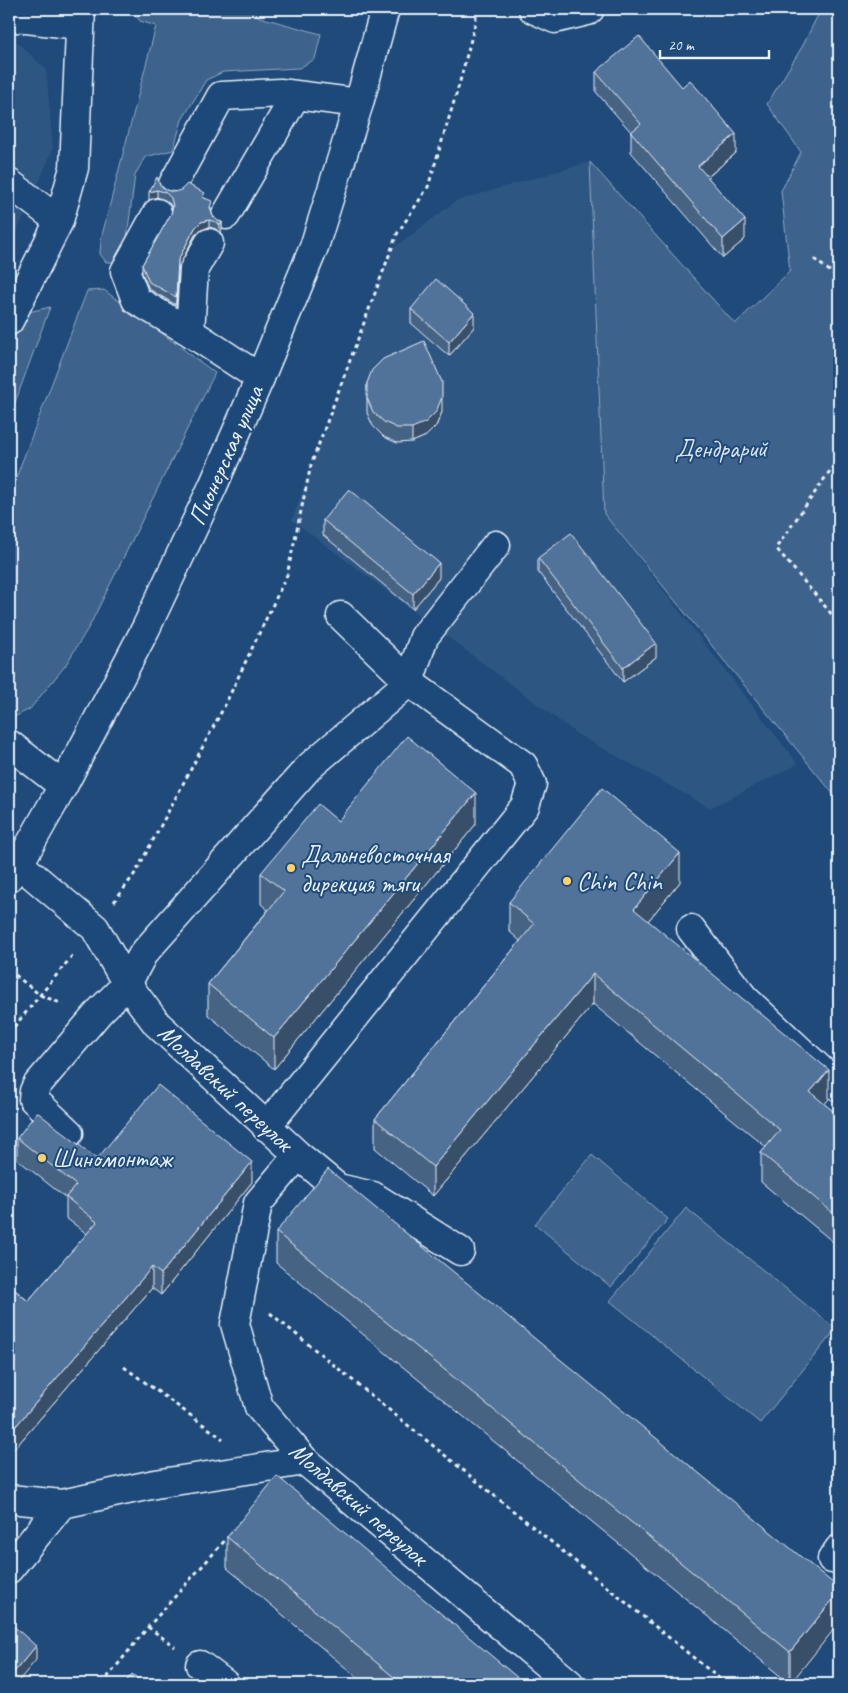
<svg xmlns="http://www.w3.org/2000/svg" width="848" height="1693" font-family="Caveat,sans-serif">
	<style>
		.built { fill: #2e5683 }
		.green { fill: #3c628c; stroke: #92aac2 }
		.lines { fill: none; stroke-linecap: round; stroke-linejoin: round }
		.minor-casing { stroke: #e8f1f8; stroke-width: 31 }
		.major-casing { stroke: #e8f1f8; stroke-width: 31 }
		.path { stroke: #e8f1f8; stroke-width: 3; stroke-dasharray: 4 4; stroke-linecap: butt }
		.minor { stroke: #1f4a7a; stroke-width: 28 }
		.major { stroke: #1f4a7a; stroke-width: 28 }
		.wall { fill: #466384; stroke: #e8f1f8 }
		.shaded-wall { fill: #39506b; stroke: #e8f1f8 }
		.building { fill: #517399; stroke: #e8f1f8 }
		.poi-dot { fill: #ffd166; stroke: #1f4a7a; stroke-width: 2 }
		.labels { text-anchor: middle; stroke-width: 4; stroke-linejoin: round; paint-order: stroke }
		.park-label { font-size: 25px; fill: #d7e3ed; stroke: #1f4a7a }
		.street-label { font-size: 25px; fill: #e8f1f8; stroke: #1f4a7a }
		.poi-label { font-size: 25px; fill: #e8f1f8; stroke: #1f4a7a; text-anchor: start }
	</style>
	<rect width="100%" height="100%" fill="#1f4a7a"/>
	<filter id="ink" filterUnits="userSpaceOnUse"><feTurbulence type="fractalNoise" baseFrequency=".02" numOctaves="2"/><feDisplacementMap in="SourceGraphic" scale="10" xChannelSelector="R" yChannelSelector="G"/><feConvolveMatrix kernelMatrix="1 2 1 2 8 2 1 2 1" color-interpolation-filters="sRGB"/></filter>
	<g filter="url(#ink)">
		<!-- built -->
		<path class="built" d="M9 38 14 39 46 69 53 149 25 215 9 246Z
			M590 162 604 514 798 764 710 808 577 734 292 520 391 250 456 201Z"/>
		<!-- green -->
		<path class="green" d="M130 9H249L259 17 321 34 315 59 299 68 223 72 206 80 182 120 173 150 145 157 135 175 126 245 117 262H106L100 254 101 239 156 26 140 21Z
			M821 9H839V801L604 514 590 162 735 324 790 271 781 191 801 152 767 104 802 47Z
			M104 290 215 373 90 625 65 666 30 709 10 719 9 496 87 291Z
			M50 307 9 419V338L20 314Z
			M592 1155 668 1219 611 1287 535 1224Z
			M686 1208 836 1329 760 1423 610 1301Z"/>
		<g class="lines">
			<defs>
				<path id="minor" d="M533 9 555 19 588 11 590 9
					M9 17 79 25
					M9 183 59 221
					M173 184 221 96 280 93 359 103
					M157 213 125 271 136 300 190 332 260 378
					M226 215 296 95
					M9 321 59 221 74 168 81 9
					M190 332 194 269 209 243
					M341 616 409 682 424 637 496 545
					M9 744 63 786
					M19 864 95 928 127 984 157 1024 298 1155 258 1203 235 1324 259 1407 305 1461 570 1684
					M691 929 744 998 839 1087
					M69 1133 33 1099 34 1091 37 1085 100 1011 127 984 143 954 309 767 409 682 523 765 532 784 525 806 266 1127
					M298 1155 338 1188 373 1196 460 1251
					M9 1499 62 1504 9 1569
					M62 1504 155 1484 305 1461
					M832 1559 839 1549
					M200 1665 225 1684"/>
				<path id="major" d="M9 877 19 864 63 786 146 628 213 486 260 378 314 247 359 103 385 9"/>
			</defs>
			<!-- minor casing -->
			<use href="#minor" class="minor-casing"/>
			<!-- major casing -->
			<use href="#major" class="major-casing"/>
			<!-- path -->
			<path class="path" d="M814 259 839 278
				M839 458 776 548 839 623
				M114 902 136 872 224 707 287 575 311 465 397 234 428 187 459 85 475 24 477 9
				M9 970 40 995 63 1004
				M9 1033 73 955
				M270 1313 726 1684
				M124 1367 223 1439
				M148 1627 175 1647
				M102 1684 148 1627 228 1537"/>
			<!-- minor -->
			<use href="#minor" class="minor"/>
			<!-- major -->
			<use href="#major" class="major"/>
		</g>
		<!-- wall -->
		<path class="wall" d="M596 72 736 153 708 177 745 239 723 258 631 152V132L596 92Z
			M160 185 166 190 205 198 212 209 211 211 213 216 218 221 222 222V230L220 233 216 229 209 227 201 230 195 235 178 268 176 305 149 289 142 273V265L171 214 172 210 171 205 165 200 157 197 149 200Z
			M411 309 474 327 449 356 411 323Z
			M367 383 442 412 436 426 426 436 412 442 397 443 384 437 373 426 367 413Z
			M323 520 439 578 413 609 323 535Z
			M538 558 656 657 623 682 538 572Z
			M338 821 476 824 274 1069 208 1015V984L268 910 261 904V873Z
			M680 882 648 921 829 1099 824 1104 839 1116V1247L761 1182V1153L766 1147 593 1004 433 1196 375 1148V1119L520 941 509 931V902Z
			M17 1138 97 1159 252 1182 161 1295 152 1288 9 1455V1285L28 1301 87 1234 66 1218V1198L17 1159Z
			M276 1232 839 1588 790 1684 276 1263Z
			M227 1537 525 1684H365L227 1568Z"/>
		<!-- shaded-wall -->
		<path class="shaded-wall" d="M736 134V153L698 185V166Z
			M157 190V197L149 200V192Z
			M209 220V227L201 230 195 235 178 268 176 305 178 260 195 228 201 222Z
			M745 220V239L723 258V239Z
			M222 222V230L220 233V225Z
			M474 313V327L449 356V342Z
			M442 397V412L436 426 426 436 412 442V428Z
			M439 563V578L413 609V594Z
			M656 643V657L623 682V668Z
			M476 793V824L274 1069V1038Z
			M680 853V882L634 938V909Z
			M593 974V1004L433 1196V1167Z
			M829 1070V1099L810 1121V1092Z
			M252 1162V1182L161 1295V1274Z
			M152 1267V1288L9 1455V1434Z
			M839 1592V1623L790 1684V1652Z
			M36 1646V1660L16 1684H9V1678Z"/>
		<!-- building -->
		<path class="building" d="M639 36 682 87 690 80 736 134 698 166 745 220 723 239 631 132 641 124 596 72Z
			M157 177 160 185 166 190 174 192 181 190 187 184 205 193 202 197 212 201 210 208 213 216 218 221 222 222 220 225 216 222 209 220 201 222 195 228 178 260 176 297 149 282 142 265 171 214 173 206 171 198 165 192 157 190 149 192Z
			M436 279 474 313 449 342 411 309Z
			M424 341 442 382V397L436 412 426 422 412 428H397L384 422 373 412 367 398V383L372 370 383 359Z
			M349 489 439 563 413 594 323 520Z
			M571 533 656 643 623 668 538 558Z
			M407 736 476 793 274 1038 208 984 284 891 261 873 318 804 338 821Z
			M602 788 680 853 634 909 829 1070 810 1092 839 1116V1218L761 1153 780 1130 593 974 433 1167 375 1119 534 924 509 902Z
			M158 1085 252 1162 161 1274 152 1267 9 1434V1285L28 1301 97 1222 66 1197 76 1185 17 1138 37 1112 97 1159Z
			M328 1169 839 1588V1592L790 1652 276 1232Z
			M277 1476 525 1684H402L227 1537Z
			M9 1622 36 1646 9 1678Z
			M132 1674 145 1684H124Z"/>
	</g>
	<!-- markers -->
	<g class="poi-dot">
		<circle cx="291" cy="868" r="5"/>
		<circle cx="567" cy="881" r="5"/>
		<circle cx="42" cy="1158" r="5"/>
	</g>
	<g class="labels">
		<!-- park labels -->
		<g class="park-label">
			<text x="721" y="457">Дендрарий</text>
		</g>
		<!-- street labels -->
		<g class="street-label">
			<text transform="translate(225 455) rotate(-66)" y="9">Пионерская улица</text>
			<text transform="translate(226 1087) rotate(43)" y="9">Молдавский переулок</text>
			<text transform="translate(359 1503) rotate(41)" y="9">Молдавский переулок</text>
		</g>
		<!-- poi labels -->
		<g class="poi-label">
			<text x="301" y="863">Дальневосточная<tspan x="301" dy="29">дирекция тяги</tspan></text>
			<text x="577" y="890">Chin Chin</text>
			<text x="52" y="1167">Шиномонтаж</text>
		</g>
	</g>
	<!-- margin -->
	<rect width="848" height="1693" fill="none" stroke="#1f4a7a" stroke-width="30"/>
	<rect x="15" y="15" width="818" height="1663" fill="none" stroke="#e8f1f8" stroke-width="2" filter="url(#ink)"/>
	<!-- scale -->
	<path d="M660 50v8h109v-8" fill="none" stroke="#e8f1f8" stroke-width="2.5"/>
	<text x="668" y="50" font-size="15" fill="#e8f1f8" stroke="#1f4a7a" stroke-width="4" paint-order="stroke">20 m</text>
</svg>
